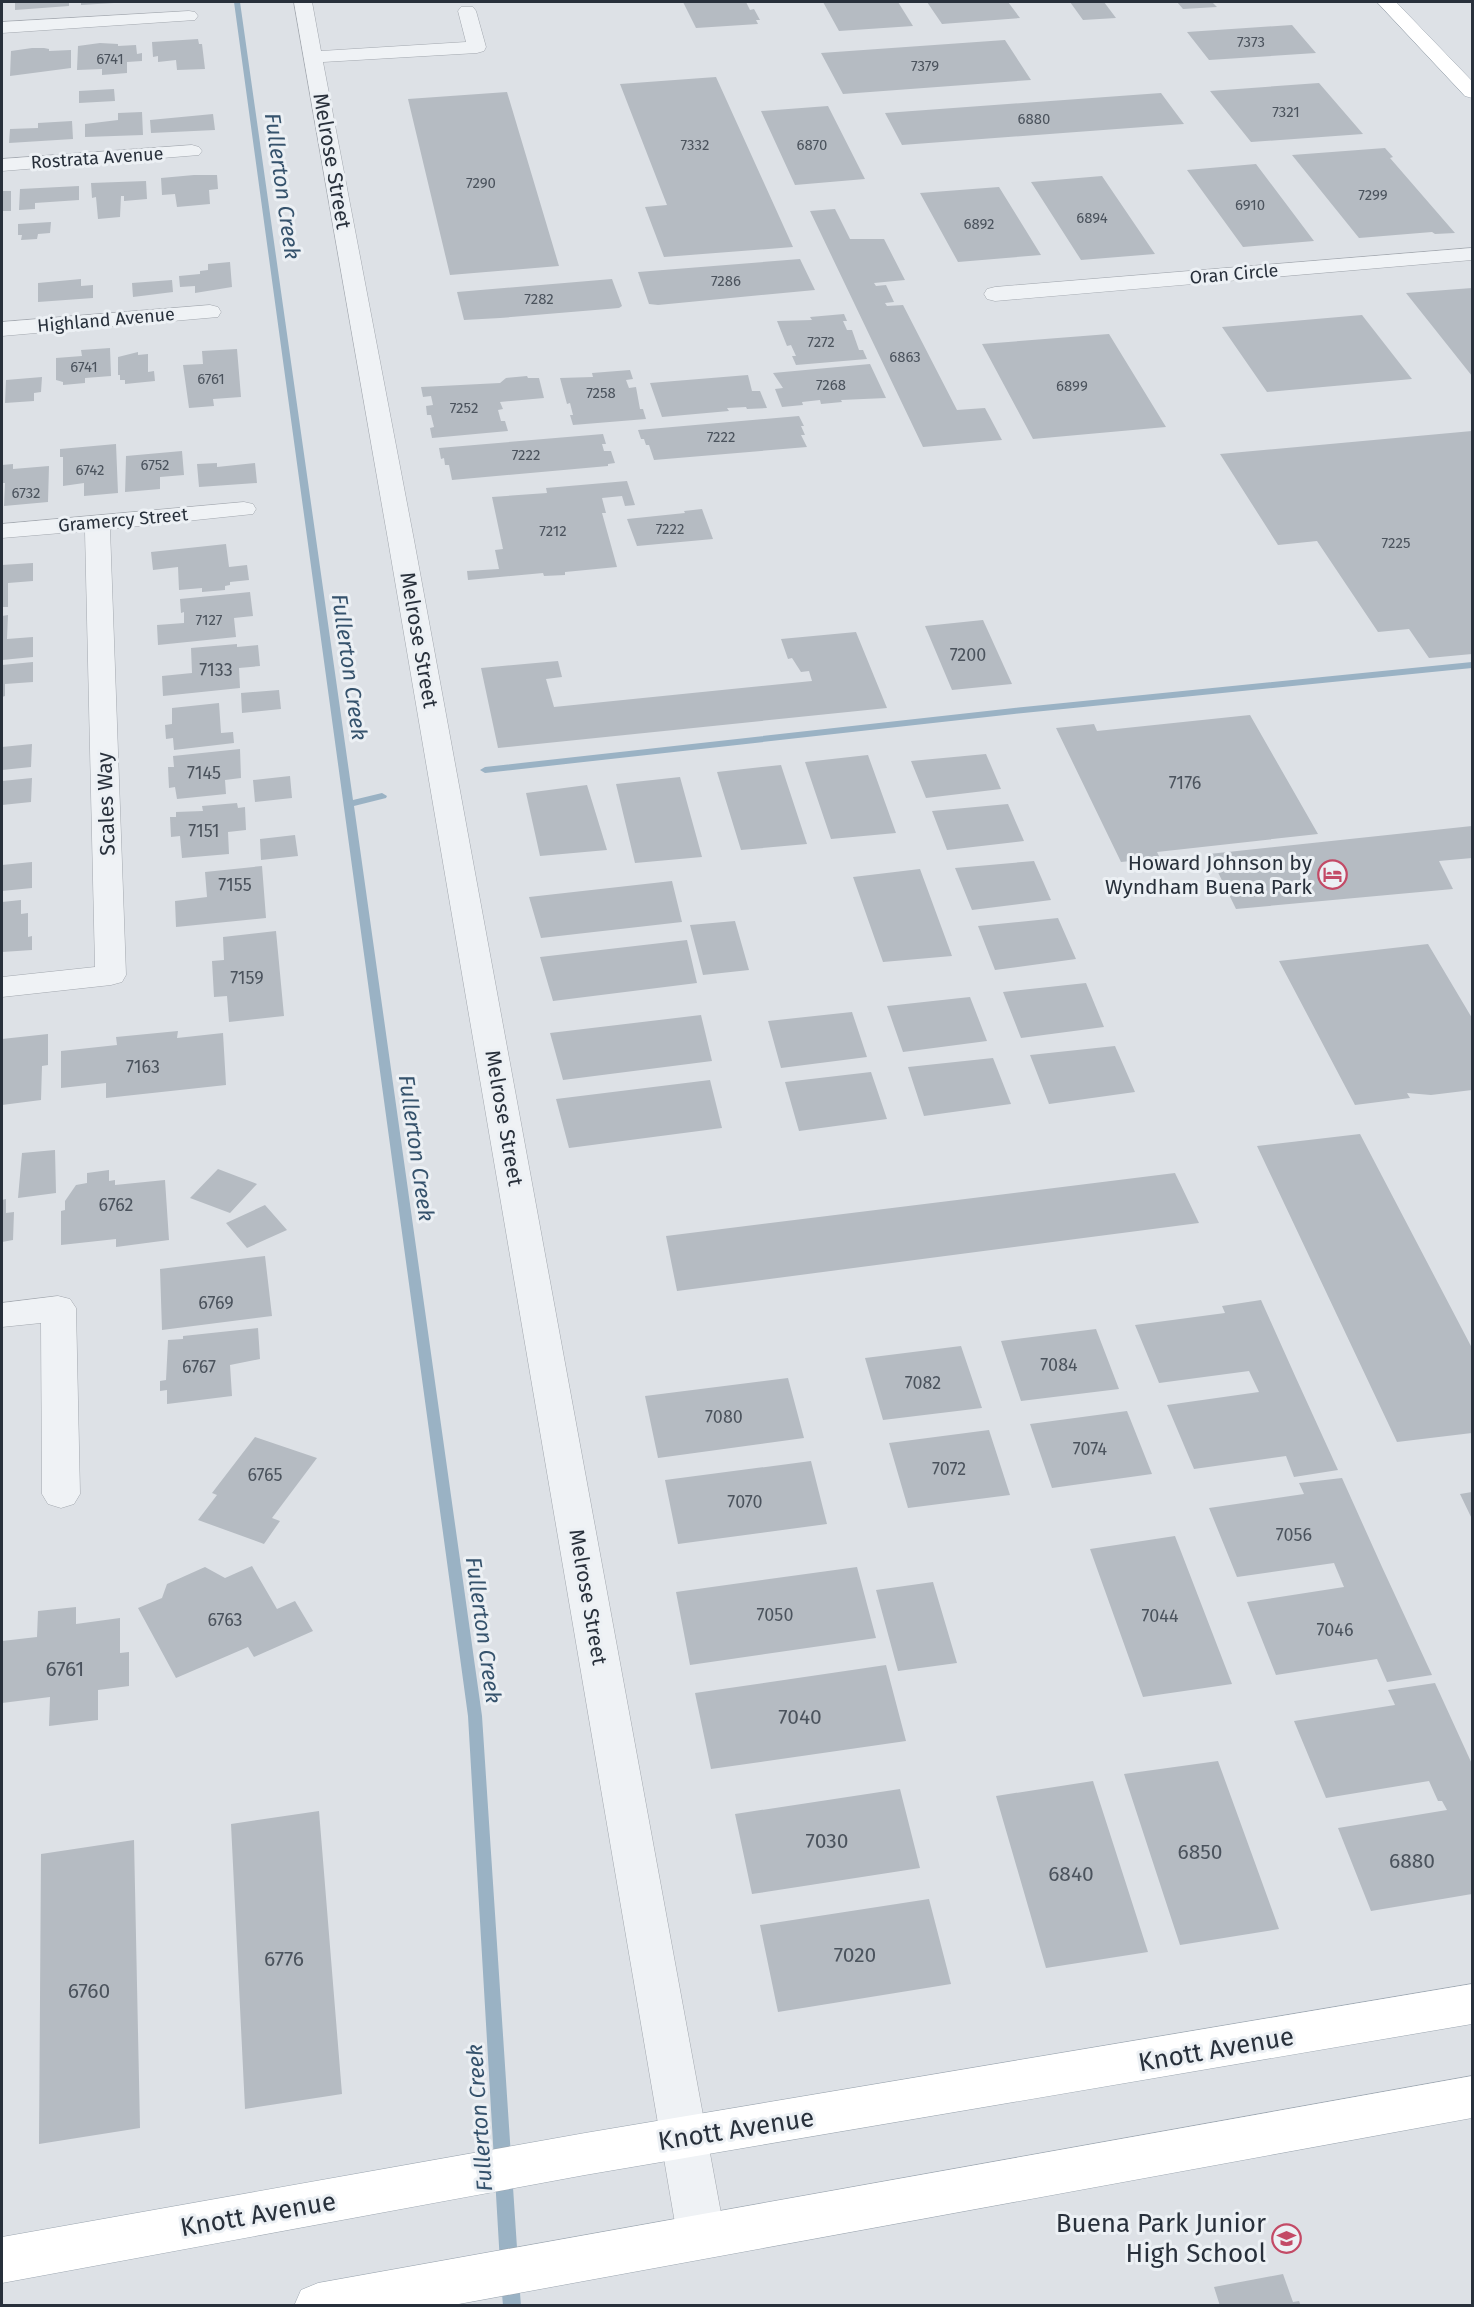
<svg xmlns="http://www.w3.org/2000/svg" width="1474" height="2307" font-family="'Fira Sans',sans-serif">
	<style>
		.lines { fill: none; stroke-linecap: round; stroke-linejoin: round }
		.stream { fill: #9ab2c4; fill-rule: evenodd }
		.building { fill: #b5bbc2 }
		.minor-casing { stroke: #a3a8af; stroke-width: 1 }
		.major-casing { stroke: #9da7b1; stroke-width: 1 }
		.minor { fill: #eff2f5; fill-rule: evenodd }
		.major { fill: #fff; fill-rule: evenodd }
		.labels { text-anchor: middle; stroke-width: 6; stroke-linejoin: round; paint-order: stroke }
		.far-number-label { font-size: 15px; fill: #4b535d }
		.far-street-label { font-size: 18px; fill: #28303b; stroke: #ecf0f4 }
		.number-label { font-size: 18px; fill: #4b535d }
		.street-label { font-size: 21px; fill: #28303b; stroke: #ecf0f4 }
		.poi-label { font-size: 21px; fill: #28303b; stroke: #ecf0f4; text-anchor: end }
		.near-number-label { font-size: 21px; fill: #4b535d }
		.water-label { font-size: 22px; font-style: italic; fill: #35526c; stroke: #ecf0f4 }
		.near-street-label { font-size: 26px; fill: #28303b; stroke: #ecf0f4 }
		.near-poi-label { font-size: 26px; fill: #28303b; stroke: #ecf0f4; text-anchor: end }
	</style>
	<rect width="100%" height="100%" fill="#dde1e6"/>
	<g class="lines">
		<!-- stream -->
		<path class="stream" d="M234 2H240L353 800 382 793 387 796 386 798 354 806 482 1716 518 2263 515 2269 509 2271 503 2269 500 2263 468 1716Z
			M1472 662V668L1014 714 485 773 480 770 485 767 1014 708Z
			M510 2272 516 2274 519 2280 521 2306H503L501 2280 504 2274Z"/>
	</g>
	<!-- building -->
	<path class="building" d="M15 2H69V6L15 10Z
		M81 2H114V3L81 5Z
		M683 2H746L750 10 754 9 760 20H756L758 24 696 28Z
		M823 2H898L913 26 839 31Z
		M927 2H1008L1020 18 942 24Z
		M1070 2H1104L1116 18 1083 20Z
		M1177 2H1212L1217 7 1183 9Z
		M1292 25 1316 53 1209 60 1187 32Z
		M198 39 199 44H202L205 69 177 70 176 60 158 62V56L153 57 152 42Z
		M1005 40 1031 80 843 94 821 53Z
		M100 43 118 44V46L136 45 137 54 142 53V61L127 62V73L102 75V69L77 70 78 46Z
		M32 48H44L49 49V51L71 50V68L10 76 11 51Z
		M716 77 793 247 664 257 645 207 667 205 620 84Z
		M1319 83 1363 134 1251 142 1210 91Z
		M114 89 115 101 79 103V91Z
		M507 92 559 266 450 275 408 99Z
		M1161 93 1184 124 902 145 885 113Z
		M828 106 865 179 795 185 761 111Z
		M142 112 143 135 85 137V124L118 120V113Z
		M213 114 215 130 151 133 150 120Z
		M72 121 73 139 9 143 10 129 38 128V123Z
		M1385 148 1393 157 1390 158 1455 233 1435 234 1432 232 1359 238 1292 155Z
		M1256 164 1314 241 1243 247 1187 170Z
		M194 175H217L218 189 209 190 210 204 177 207 175 194 162 195 161 178Z
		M1102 176 1155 254 1081 260 1031 182Z
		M146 181 147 199 124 201V196H121L120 217 98 219 96 197 92 198 91 183Z
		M79 186V200L35 203V209L19 210 20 189Z
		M999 187 1041 255 958 262 920 193Z
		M2 191H11V211H2Z
		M835 209 850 239H884L905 280 874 283 876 286 886 285 894 302 885 303 887 306 903 305 957 410 985 408 1002 440 923 447 810 211Z
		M51 222 50 233 38 234 37 239 21 240 22 235H18V224Z
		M800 259 815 290 658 305 649 304 638 272Z
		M230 262 232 287 195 293V286L180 287 179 276 200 274V271L208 270V264Z
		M81 279V286L93 285V298L38 302V283Z
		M612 279 622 306 619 308 500 318 464 320 457 292Z
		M172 280 173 292 133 297 132 283Z
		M1472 288V376L1406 293Z
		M844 314 847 321H843L847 330H852L859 350H863L867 359 796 365 792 356H796L791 345 787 346 777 321 812 320 810 317Z
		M1362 315 1412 379 1267 392 1222 327Z
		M1109 334 1166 427 1033 439 982 344Z
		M110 348 111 376 85 378V383L63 385V382L56 380V358L82 356 81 350Z
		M237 349 241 397 213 399 214 406 189 408 183 365 203 364 202 351Z
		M138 352V355L148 354V372L154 371 155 381 125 384V380H120V375H118V357Z
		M870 364 886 398 841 400 842 402 821 404 820 400 802 402 803 405 782 407 775 389 783 388 773 373Z
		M630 370 633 379 626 380 629 388 636 387 640 409H643L646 419 573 425 570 415H573L570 403 567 404 560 378 593 377 592 373Z
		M748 375 752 391H760L767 408 747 409 746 407 727 408 729 411 662 417 650 383Z
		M527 376 528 378H539L544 398 500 402 503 409 498 410 501 421H505L508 431 432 438 430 428 434 427 431 415H427L426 406 433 405 431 396 423 397 421 387 500 383 506 378Z
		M42 377 41 392 34 393V401L5 403 6 380Z
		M799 416 804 426H801L805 435H801L807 447 654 460 649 445H646L644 439H641L638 430Z
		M1472 431V654L1429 658 1409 629 1378 632 1317 541 1278 545 1220 454Z
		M603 434 606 444H602L604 451H611L615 463 608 464V466L452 480 449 465H445L444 458 441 459 439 448Z
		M116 444 118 493 84 496V483L63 486V457H60V449Z
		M182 451 184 475 160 477V489L125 492 126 456Z
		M217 463V467L255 463 257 483 199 487 197 464Z
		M13 464V469L49 466 48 502 4 506 5 483H2V465Z
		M627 481 635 505 625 506 622 496 602 498 606 513H602L617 567 565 572V575L544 576 543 573 468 580 467 571 499 569 495 550 503 549 492 497 547 493 546 488Z
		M702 509 713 539 637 546 627 519 685 513 684 511Z
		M226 544 229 567 247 565 249 580 230 582V585L225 586V590L202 592V588L179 590 178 567 153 570 151 552Z
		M33 563V581L8 583V607H2V565Z
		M250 592 253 616 234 618 236 637 158 645 157 625 184 623V612L181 613 180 599Z
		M8 615 7 639 33 637V657L2 660V616Z
		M983 620 1012 684 952 690 925 626Z
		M856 632 887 708 498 748 481 668 558 661 562 677 546 679 554 707 812 681 809 671 801 672 792 658 788 659 781 639Z
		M237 644V647L258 645 260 666 239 668 240 688 163 696 162 676 192 673 191 648Z
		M33 662V682L5 684V696L2 697V665Z
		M279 690 281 709 242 713 241 693Z
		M219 703 221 733 233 732 234 743 174 750 173 738 166 739 165 725 172 724V708Z
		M1250 715 1318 834 1157 852 1160 858 1121 862 1056 728 1094 724 1097 731Z
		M32 744 31 767 2 770V747Z
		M240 749 241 778 225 780 226 794 177 799 175 787 169 788 168 767H174L173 756Z
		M986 754 1001 789 926 798 911 761Z
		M868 755 896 833 831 839 805 762Z
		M781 765 807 844 741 850 717 772Z
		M290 776 292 798 255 802 253 780Z
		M680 777 702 857 635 863 616 784Z
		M32 778 31 802 2 805V781Z
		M587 785 607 850 540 856 526 793Z
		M237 803 238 808 245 807 246 830 228 832 229 854 182 858 180 836 171 837 170 817H176V812L203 811 202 806Z
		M1008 804 1024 841 947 850 932 811Z
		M1472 826V858L1439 861 1453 889 1236 909 1209 854Z
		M295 835 298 856 261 860 260 839Z
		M1034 861 1051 900 972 910 955 868Z
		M32 862V888L2 891V865Z
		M262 866 266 918 176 927 175 901 207 897 205 872Z
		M920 869 952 956 883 962 853 877Z
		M672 881 682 922 541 938 529 897Z
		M21 900V914L28 913V937L32 936V950L2 952V902Z
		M1058 918 1076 959 995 970 978 926Z
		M735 921 749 970 703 975 690 925Z
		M276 931 284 1016 229 1022 227 996 214 997 212 961 224 960 223 937Z
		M687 940 697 983 553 1001 540 957Z
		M1428 944 1472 1018V1090L1431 1095 1407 1093 1410 1098 1355 1105 1279 961Z
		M1086 983 1104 1027 1021 1038 1003 992Z
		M970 997 987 1041 903 1052 887 1006Z
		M852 1012 867 1057 781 1068 768 1021Z
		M701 1015 712 1061 563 1080 550 1033Z
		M178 1031 177 1038 223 1033 226 1085 106 1098V1083L61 1088V1051L117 1045 116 1037Z
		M48 1034V1065L42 1066 41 1100 2 1105V1039Z
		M1115 1046 1135 1092 1049 1104 1030 1055Z
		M993 1058 1011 1104 924 1116 908 1067Z
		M871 1072 887 1119 799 1131 785 1082Z
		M710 1080 722 1128 569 1148 556 1099Z
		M1360 1134 1472 1348V1433L1397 1442 1257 1146Z
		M55 1150 56 1193 18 1198 22 1153Z
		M218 1169 257 1184 230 1213 190 1198Z
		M109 1170V1181L115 1180V1185L165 1180 169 1240 116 1247V1239L61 1245V1211L65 1210V1201L76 1185 87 1183V1173Z
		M1175 1173 1199 1223 677 1291 666 1236Z
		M6 1199V1213L14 1212 13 1240 2 1242V1200Z
		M265 1205 287 1230 247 1248 226 1223Z
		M265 1256 272 1316 162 1330 160 1269Z
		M1261 1300 1296 1378 1338 1470 1294 1477 1286 1456 1194 1469 1167 1405 1259 1392 1249 1371 1159 1383 1135 1325 1225 1313 1222 1306Z
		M258 1328 260 1359 230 1365 232 1396 167 1404V1390L160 1391V1381L166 1380 168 1340 183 1339V1336Z
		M1096 1329 1119 1389 1021 1401 1001 1341Z
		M961 1346 982 1408 883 1420 865 1358Z
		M788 1378 804 1438 658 1458 645 1396Z
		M1127 1411 1152 1474 1052 1488 1030 1424Z
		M989 1430 1010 1495 908 1508 889 1443Z
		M255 1437 317 1458 272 1518 280 1521 264 1544 198 1520 217 1495 212 1493Z
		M811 1461 827 1524 678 1544 665 1480Z
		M1342 1478 1382 1567 1432 1675 1387 1682 1377 1659 1276 1675 1247 1602 1344 1587 1334 1563 1237 1577 1209 1508 1304 1494 1299 1483Z
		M1472 1492V1519L1460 1494Z
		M1175 1536 1232 1684 1143 1697 1090 1549Z
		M252 1566 277 1609 295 1601 313 1631 254 1657 248 1647 176 1678 138 1608 162 1598 167 1584 205 1567 225 1578Z
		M857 1567 876 1638 690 1665 676 1592Z
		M933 1582 957 1663 898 1671 876 1590Z
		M76 1607V1624L120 1618V1653L129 1652V1686L98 1690V1720L49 1726 50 1697 2 1703V1641L37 1637 38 1611Z
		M886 1665 906 1741 711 1769 695 1693Z
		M1435 1683 1472 1764V1894L1371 1911 1338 1828 1447 1810 1442 1801H1438L1429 1781 1326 1798 1294 1721 1395 1705 1388 1690Z
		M1218 1761 1279 1929 1180 1945 1124 1774Z
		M1093 1781 1148 1952 1046 1968 996 1796Z
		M900 1789 920 1868 752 1894 735 1814Z
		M319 1811 342 2094 245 2109 231 1824Z
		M134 1840 140 2128 39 2144 41 1854Z
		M929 1899 951 1984 778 2012 760 1925Z
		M1283 2274 1293 2302 1299 2301 1301 2306H1220L1214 2287Z"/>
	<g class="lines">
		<defs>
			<path id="minor" d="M294 2H312L321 51 466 42 458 11 461 7H473L476 11 486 47 484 51 477 53 323 62 414 540 725 2235 718 2251 701 2257 684 2251 677 2235 388 540Z
				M189 11 195 12 198 16 195 20 2 33V22Z
				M192 145 199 147 202 151 199 155 2 171V159Z
				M1472 248V260L995 301 987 299 984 294 987 289 995 287Z
				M210 305 218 307 221 312 218 317 2 336V322Z
				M244 502 253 504 256 509 253 514 110 529 126 975 122 982 111 985 2 997V977L95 967 85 531 2 538V524Z
				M58 1296 70 1299 76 1308 80 1494 74 1504 61 1508 48 1504 42 1494 41 1323 2 1327V1303Z"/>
			<path id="major" d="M1377 2H1396L1472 81V98L1465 96Z
				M1472 1984V2024L585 2175 2 2283V2237L585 2133Z
				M1472 2076V2118L448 2306H294L301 2290 318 2283Z"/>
		</defs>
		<!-- minor casing -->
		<use href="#minor" class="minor-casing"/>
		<!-- major casing -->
		<use href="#major" class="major-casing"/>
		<!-- minor -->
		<use href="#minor" class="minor"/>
		<!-- major -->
		<use href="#major" class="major"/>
	</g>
	<!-- icons -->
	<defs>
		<symbol id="hotel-ring" viewBox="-11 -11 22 22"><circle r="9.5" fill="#ecf0f4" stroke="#c34a66" stroke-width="1.5"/><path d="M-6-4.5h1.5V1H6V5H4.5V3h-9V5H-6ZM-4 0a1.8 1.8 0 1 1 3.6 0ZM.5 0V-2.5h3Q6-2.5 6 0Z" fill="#c34a66"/></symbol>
		<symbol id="school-ring" viewBox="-11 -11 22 22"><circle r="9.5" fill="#ecf0f4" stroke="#c34a66" stroke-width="1.5"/><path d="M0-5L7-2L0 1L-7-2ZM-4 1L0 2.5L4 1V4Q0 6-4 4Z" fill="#c34a66"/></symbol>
	</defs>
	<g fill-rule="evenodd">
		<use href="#hotel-ring" x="1316" y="858" width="33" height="33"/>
		<use href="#school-ring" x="1270" y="2222" width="33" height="33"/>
	</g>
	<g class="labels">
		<!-- far-number labels -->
		<g class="far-number-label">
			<text x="1251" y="47">7373</text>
			<text x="110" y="64">6741</text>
			<text x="925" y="71">7379</text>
			<text x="1286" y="117">7321</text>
			<text x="1034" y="124">6880</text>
			<text x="695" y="150">7332</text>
			<text x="812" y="150">6870</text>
			<text x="481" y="188">7290</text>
			<text x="1373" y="200">7299</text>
			<text x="1250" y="210">6910</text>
			<text x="1092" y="223">6894</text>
			<text x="979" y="229">6892</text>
			<text x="726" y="286">7286</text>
			<text x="539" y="304">7282</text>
			<text x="821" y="347">7272</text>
			<text x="905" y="362">6863</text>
			<text x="84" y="372">6741</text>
			<text x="211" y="384">6761</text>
			<text x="831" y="390">7268</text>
			<text x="1072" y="391">6899</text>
			<text x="601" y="398">7258</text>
			<text x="464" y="413">7252</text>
			<text x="721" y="442">7222</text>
			<text x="526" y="460">7222</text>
			<text x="155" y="470">6752</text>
			<text x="90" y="475">6742</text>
			<text x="26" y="498">6732</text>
			<text x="670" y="534">7222</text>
			<text x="553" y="536">7212</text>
			<text x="1396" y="548">7225</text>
			<text x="209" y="625">7127</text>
		</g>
		<!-- far-street labels -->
		<g class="far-street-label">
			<text transform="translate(97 158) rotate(-4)" y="6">Rostrata Avenue</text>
			<text transform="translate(1234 274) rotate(-5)" y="6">Oran Circle</text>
			<text transform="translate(106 320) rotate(-5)" y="6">Highland Avenue</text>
			<text transform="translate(123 520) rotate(-5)" y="6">Gramercy Street</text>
		</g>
		<!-- number labels -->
		<g class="number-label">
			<text x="968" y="661">7200</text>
			<text x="216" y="676">7133</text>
			<text x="204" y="779">7145</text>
			<text x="1185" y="789">7176</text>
			<text x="204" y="837">7151</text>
			<text x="235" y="891">7155</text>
			<text x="247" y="984">7159</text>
			<text x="143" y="1073">7163</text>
			<text x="116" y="1211">6762</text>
			<text x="216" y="1309">6769</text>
			<text x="1059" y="1371">7084</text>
			<text x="199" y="1373">6767</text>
			<text x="923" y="1389">7082</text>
			<text x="724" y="1423">7080</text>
			<text x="1090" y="1455">7074</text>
			<text x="949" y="1475">7072</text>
			<text x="265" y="1481">6765</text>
			<text x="745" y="1508">7070</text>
			<text x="1294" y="1541">7056</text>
			<text x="775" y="1621">7050</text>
			<text x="1160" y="1622">7044</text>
			<text x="225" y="1626">6763</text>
			<text x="1335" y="1636">7046</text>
		</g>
		<!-- street labels -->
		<g class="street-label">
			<text transform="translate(332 161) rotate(80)" y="7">Melrose Street</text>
			<text transform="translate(419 640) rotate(80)" y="7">Melrose Street</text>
			<text transform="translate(106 804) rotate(-92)" y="7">Scales Way</text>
			<text transform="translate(504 1118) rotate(80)" y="7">Melrose Street</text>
			<text transform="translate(588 1597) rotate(80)" y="7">Melrose Street</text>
		</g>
		<!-- poi labels -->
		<g class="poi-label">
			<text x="1312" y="870">Howard Johnson by<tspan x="1312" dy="24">Wyndham Buena Park</tspan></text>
		</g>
		<!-- near-number labels -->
		<g class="near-number-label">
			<text x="65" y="1676">6761</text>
			<text x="800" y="1724">7040</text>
			<text x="827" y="1848">7030</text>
			<text x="1200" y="1859">6850</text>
			<text x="1412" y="1868">6880</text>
			<text x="1071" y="1881">6840</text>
			<text x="855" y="1962">7020</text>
			<text x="284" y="1966">6776</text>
			<text x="89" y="1998">6760</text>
		</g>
		<!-- water labels -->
		<g class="water-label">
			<text transform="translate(283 186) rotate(82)" y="8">Fullerton Creek</text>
			<text transform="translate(350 667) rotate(82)" y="8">Fullerton Creek</text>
			<text transform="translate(417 1148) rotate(82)" y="8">Fullerton Creek</text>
			<text transform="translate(484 1630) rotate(82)" y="8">Fullerton Creek</text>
			<text transform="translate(479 2118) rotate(-94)" y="8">Fullerton Creek</text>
		</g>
		<!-- near-street labels -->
		<g class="near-street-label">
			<text transform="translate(1216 2049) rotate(-10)" y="9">Knott Avenue</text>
			<text transform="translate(736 2129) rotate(-9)" y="9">Knott Avenue</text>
			<text transform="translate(258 2214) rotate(-10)" y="9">Knott Avenue</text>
		</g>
		<!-- near-poi labels -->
		<g class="near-poi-label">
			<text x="1266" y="2232">Buena Park Junior<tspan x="1266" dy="30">High School</tspan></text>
		</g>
	</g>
	<!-- border -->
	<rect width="1474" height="2307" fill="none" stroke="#28303b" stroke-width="6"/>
</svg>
